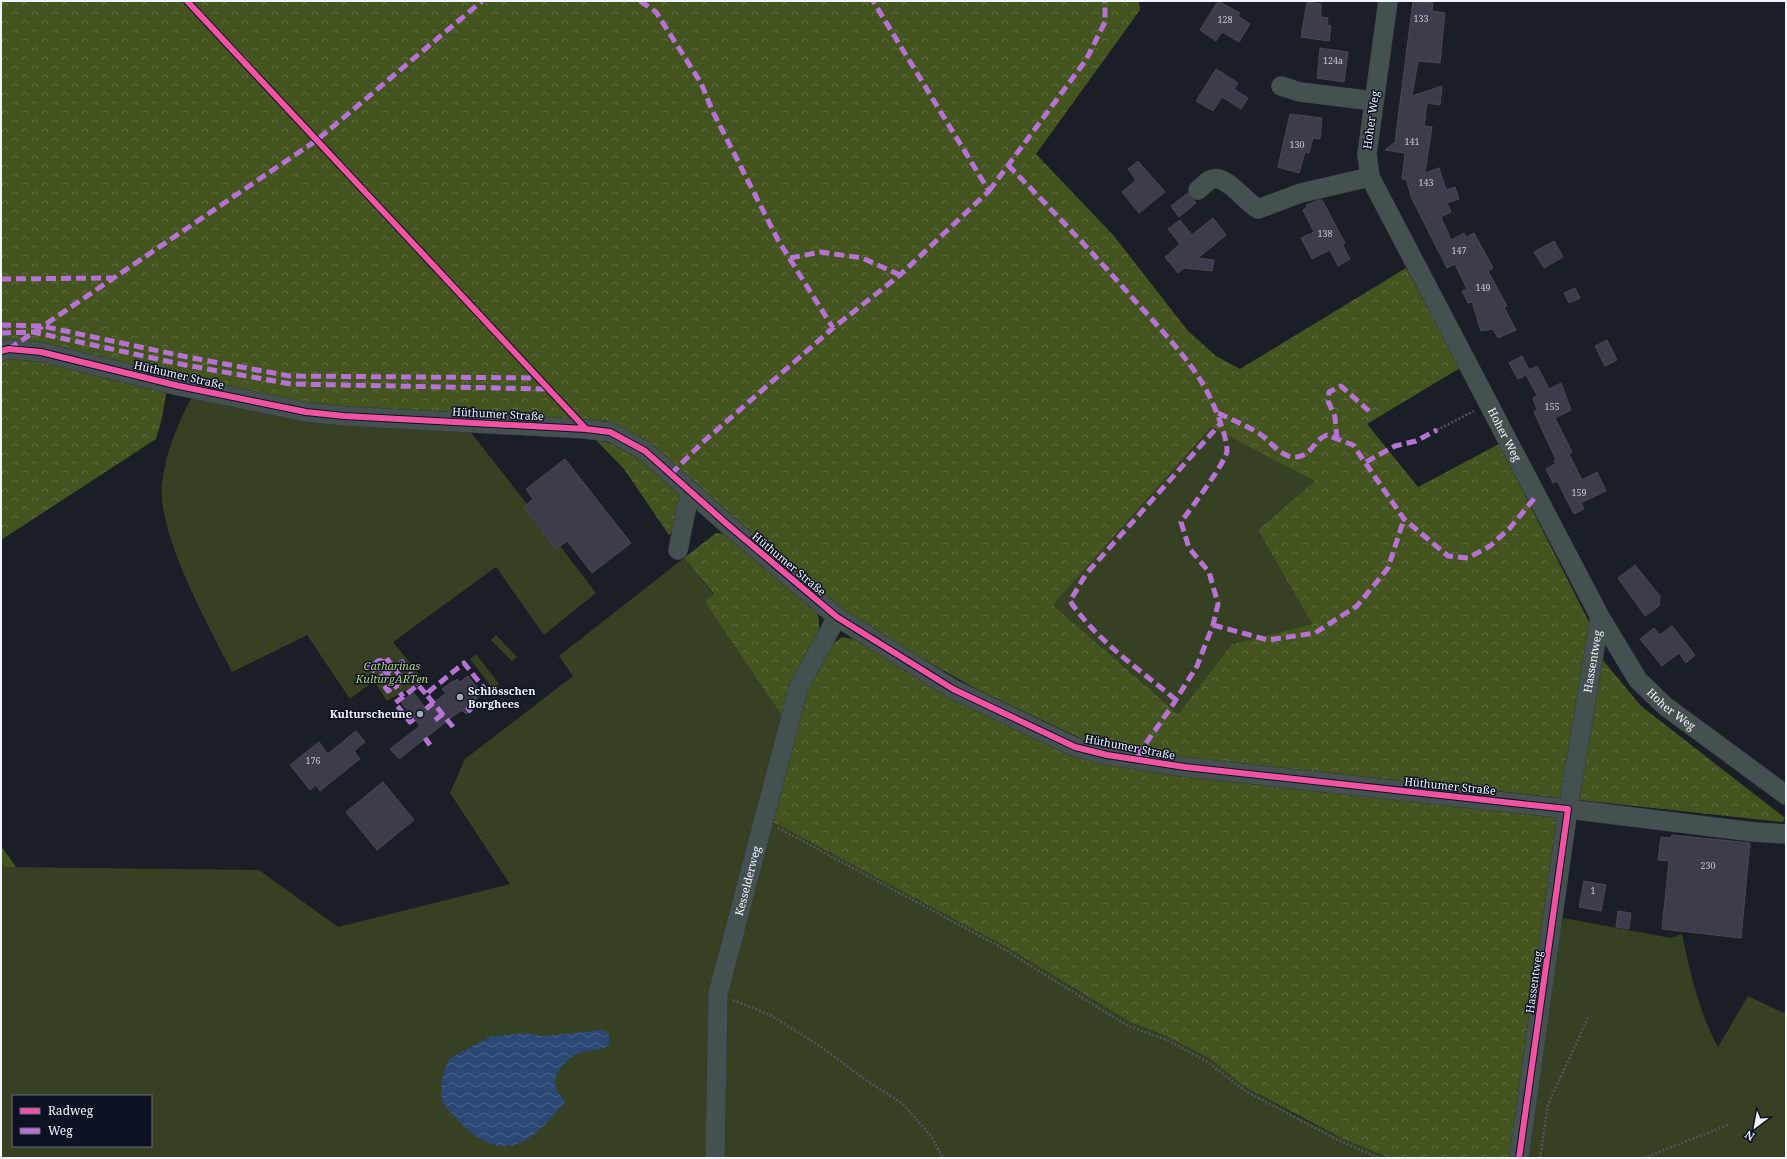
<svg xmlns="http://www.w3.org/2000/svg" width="1787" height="1159" font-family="'Noto Serif',serif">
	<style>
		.green { fill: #364123; fill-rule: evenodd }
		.forest { fill: url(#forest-crowns); fill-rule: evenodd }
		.water { fill: url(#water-waves) }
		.building { fill: #3c3c4b; stroke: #484952 }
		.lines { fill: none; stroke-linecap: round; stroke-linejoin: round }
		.minor-casing { stroke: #353940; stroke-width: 20 }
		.path { stroke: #50565a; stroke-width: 2.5; stroke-dasharray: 2 2; stroke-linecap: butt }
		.minor { stroke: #455151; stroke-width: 19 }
		.quiet { stroke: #b673d3; stroke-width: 5; stroke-dasharray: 10 5; stroke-linecap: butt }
		.cycleway-casing { stroke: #0c1222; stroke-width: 8 }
		.cycleway { stroke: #f153a3; stroke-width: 6 }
		.poi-dot { fill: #a6aab3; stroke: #0c1222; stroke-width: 1.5 }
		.labels { text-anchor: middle; stroke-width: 3; stroke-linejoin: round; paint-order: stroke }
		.number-label { font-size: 9px; fill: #c4c7d2 }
		.street-label { font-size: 11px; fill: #f1f5ff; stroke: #0c1222 }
		.park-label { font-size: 11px; font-style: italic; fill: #b2d077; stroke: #0c1222 }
		.poi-label { font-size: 11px; font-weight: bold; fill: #f1f5ff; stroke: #0c1222; text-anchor: start }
	</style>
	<defs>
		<pattern id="forest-crowns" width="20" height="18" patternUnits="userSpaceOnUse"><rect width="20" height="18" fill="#43541f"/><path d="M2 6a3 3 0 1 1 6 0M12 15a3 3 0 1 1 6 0" fill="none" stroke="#5f6d41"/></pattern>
		<pattern id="water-waves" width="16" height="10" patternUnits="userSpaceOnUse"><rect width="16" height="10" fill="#2b4875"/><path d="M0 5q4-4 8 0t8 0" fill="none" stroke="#4a638a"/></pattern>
	</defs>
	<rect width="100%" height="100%" fill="#1a1e27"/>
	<!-- green -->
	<path class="green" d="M193 395 469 430 527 504 524 507 556 549 560 546 596 593 544 635 496 567 393 642 424 680 387 701 374 681 350 699 307 635 232 672C208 624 157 535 162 483 166 451 178 423 193 395Z
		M1211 427 1316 481 1258 530 1312 624 1232 644 1178 714 1053 605Z
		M684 558 714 595 707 601 782 716 726 926 737 942 769 820 1008 948 1130 1022 1166 1036 1209 1058 1245 1087 1301 1118 1345 1140 1390 1158H1V862L5 867 259 870 338 927 510 884 450 793 465 759 573 676 559 656ZM13 1096H151V1146H13Z
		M496 635 517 657 512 661 491 640Z
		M476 654 499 684 493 689 470 659Z
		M1563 918 1671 938 1682 934C1690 973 1699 1012 1718 1047L1748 996 1786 1014V1158H1514Z"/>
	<!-- forest -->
	<path class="forest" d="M1 1H1139L1140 10 1036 154 1114 236 1188 331 1216 356 1240 369 1406 268 1460 368 1367 424 1418 487 1499 444 1589 622 1602 659 1641 706 1785 818 1783 822 1125 751 1095 745 978 690 866 627 801 581 646 441 606 421 310 406 39 343 1 344ZM1211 427 1315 481 1258 530 1312 624 1232 644 1178 714 1053 605Z
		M24 357 167 389 162 418 156 439 1 540V359Z
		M595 439 617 445 641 457 693 503V516L669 535 624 469Z
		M716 533 727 534 816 609 819 620V632L782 716 705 602 714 594 684 558Z
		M842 637 858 640 912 675 968 705 1093 761 1562 818 1512 1158H1390L1345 1140 1245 1087 1209 1058 1166 1036 1130 1022 1008 948 769 820 805 689 829 647Z
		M1 846 16 867H5L1 862Z"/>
	<!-- water -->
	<path class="water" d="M604 1030 610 1036 609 1044 605 1048C597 1050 588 1050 580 1053 569 1056 555 1071 555 1083 554 1091 561 1096 566 1101 555 1113 539 1134 524 1141 496 1155 473 1137 455 1117 451 1112 444 1106 442 1100 439 1085 443 1074 449 1059L489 1037 522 1033 543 1036Z"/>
	<!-- building -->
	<path class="building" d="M1218 1 1240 13 1238 16 1250 24 1239 42 1222 32 1216 41 1200 30Z
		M1413 1 1433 3 1432 11 1445 13 1440 63 1418 61 1412 96 1442 86 1440 105 1427 103 1424 126 1432 127 1425 173 1439 168 1446 190 1455 187 1459 199 1447 203 1451 212 1441 217 1451 240 1464 233 1466 237 1474 233 1493 268 1488 271 1507 306 1504 307 1516 330 1498 338 1493 329 1481 331 1472 302 1468 303 1462 291 1467 289 1455 264 1447 268 1412 199 1406 179H1402L1405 153 1385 150 1395 142Z
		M1307 2 1321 4V17L1328 18 1327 25 1331 26 1329 41 1301 37Z
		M1320 48 1348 52 1344 82 1317 78Z
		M1216 69 1238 83 1234 89 1248 98 1241 109 1222 97 1213 111 1196 101Z
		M1290 114 1322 118 1320 139 1313 138 1309 153 1305 152 1299 173 1278 167Z
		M1138 161 1165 192 1139 213 1122 192 1136 180 1128 169Z
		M1188 193 1196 203 1179 217 1171 206Z
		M1319 200H1322L1345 243 1342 244 1350 259 1338 266 1330 250 1312 259 1301 238 1314 232 1303 210 1307 207 1306 205Z
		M1213 218 1226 235 1198 258 1214 260 1212 271 1184 268 1178 273 1165 257 1180 244 1168 229 1180 220 1192 235Z
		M1554 241 1563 257 1544 268 1534 252Z
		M1575 288 1580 298 1569 303 1564 293Z
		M1607 340 1617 360 1605 366 1595 346Z
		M1522 356 1529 370 1537 366 1549 389 1561 383 1571 410 1555 418 1572 452 1569 454 1582 480 1597 472 1606 491 1581 503 1584 509 1574 514 1557 481 1553 483 1546 469 1555 464 1554 461 1556 460 1534 412 1537 410 1533 398 1537 395 1526 375 1518 379 1509 363Z
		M565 459 631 543 592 573 567 541 556 549 524 507 533 499 526 489Z
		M1635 565 1660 596 1659 606 1645 616 1618 578Z
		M1672 626 1695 655 1686 663 1679 653 1662 666 1640 639 1654 628 1660 635Z
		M468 676 482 694 466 707 468 712 466 714 462 710 452 717 399 759 390 749 420 726 401 702 413 692 426 709 446 693 442 689 453 681V683L457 679 460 682Z
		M356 731 365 742 354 751 360 759 320 791 316 785 310 790 290 765 319 742 328 754Z
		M383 782 414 820 377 850 346 812Z
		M1672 835 1750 843 1741 938 1662 929 1669 861 1658 860 1661 837 1671 838Z
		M1584 881 1606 885 1601 911 1579 907Z
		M1618 911 1631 913 1629 929 1616 927Z"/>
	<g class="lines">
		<defs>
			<g id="minor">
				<path id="s1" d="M1388 1 1367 154 1370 177 1600 617 1638 680 1665 706 1786 795"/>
				<path d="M1281 86 1300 92 1374 101"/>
				<path d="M1198 190C1202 187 1206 182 1210 180 1225 172 1245 202 1258 209L1301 193 1370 177"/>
				<path d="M1 351 9 349 41 352 179 386 306 412 344 416 586 429 610 432 645 451 728 525 837 617 953 689 1075 747 1107 755 1185 767 1568 809 1754 832 1786 834"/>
				<path d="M678 550 690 491"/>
				<path id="s2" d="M715 1158 718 994 799 686 837 617"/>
				<path id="s3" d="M1519 1158 1568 809 1600 617"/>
			</g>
		</defs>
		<!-- minor casing -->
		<use href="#minor" class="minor-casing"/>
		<!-- path -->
		<path class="path" d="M1437 430 1474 411
			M778 828 997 945 1128 1026 1167 1040 1206 1061 1247 1092 1336 1139 1379 1158
			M733 1000 770 1015 817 1044 866 1080 903 1104 931 1136 943 1158
			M1540 1158 1548 1104 1588 1018
			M1644 1158 1728 1125"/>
		<!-- minor -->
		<use href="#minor" class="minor"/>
		<!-- quiet -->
		<path class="quiet" d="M640 1 656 12 701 83 712 110 778 240 833 328
			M1008 165C1052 210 1095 255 1136 302 1157 325 1185 355 1201 381 1211 396 1227 434 1227 451 1226 462 1189 511 1181 522L1189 548 1209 572 1218 604 1213 625 1197 666 1172 706 1135 759
			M989 191 1086 60 1105 22V1
			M790 258 821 252 862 258 900 275
			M1 279 112 278
			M1 325 42 326 187 357 290 376 539 378
			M1 333 33 332 185 365 291 384 549 389
			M9 349 317 140 482 1
			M1218 413C1231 419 1244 425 1257 432 1271 440 1282 462 1301 456 1313 452 1315 439 1327 435L1353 445 1404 519 1448 556 1468 558 1490 546 1510 528 1537 495
			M1337 439 1335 417 1328 401 1329 392 1341 386 1369 411
			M1366 462 1395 446 1416 441 1437 430
			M671 474 702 443 833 328 900 275 989 191 873 1
			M1213 625 1268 640 1315 633 1357 606 1388 568 1404 519
			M375.5 665a4.5 4.5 0 1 1 9 0a4.5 4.5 0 1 1-9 0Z
			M384 663 388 660 403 680 388 691 379 678 402 662 418 685
			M369 664 379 678
			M383 668 403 697
			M1176 700C1139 669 1097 641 1070 601L1086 574 1220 424
			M467 707 471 712
			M426 709 433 703
			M414 719 410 722 395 703 418 685 426 694
			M435 720 443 714
			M453 727 426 694 464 663 491 697
			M425 738 430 745"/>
		<defs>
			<path id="cycleway" d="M187 1 586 429
				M1 351 9 349 41 352 179 386 306 412 344 416 586 429 610 432 645 451 728 525 837 617 953 689 1075 747 1107 755 1185 767 1568 809 1519 1158"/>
		</defs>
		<!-- cycleway casing -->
		<use href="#cycleway" class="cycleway-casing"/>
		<!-- cycleway -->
		<use href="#cycleway" class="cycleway"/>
	</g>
	<!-- markers -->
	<g class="poi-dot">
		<circle cx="460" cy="697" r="4"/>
		<circle cx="420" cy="714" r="4"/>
	</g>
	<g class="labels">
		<!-- number labels -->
		<g class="number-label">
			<text x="1421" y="22">133</text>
			<text x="1225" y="23">128</text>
			<text x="1333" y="64">124a</text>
			<text x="1412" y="145">141</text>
			<text x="1297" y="148">130</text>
			<text x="1426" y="186">143</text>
			<text x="1325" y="237">138</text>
			<text x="1459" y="254">147</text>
			<text x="1483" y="291">149</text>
			<text x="1552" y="410">155</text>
			<text x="1579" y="496">159</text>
			<text x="313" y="764">176</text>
			<text x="1708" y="869">230</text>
			<text x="1593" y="894">1</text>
		</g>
		<!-- street labels -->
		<g class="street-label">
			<text transform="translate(1371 120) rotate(-82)" y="4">Hoher Weg</text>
			<text transform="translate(179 375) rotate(13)" y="4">Hüthumer Straße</text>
			<text transform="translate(498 414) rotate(3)" y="4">Hüthumer Straße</text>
			<text dy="4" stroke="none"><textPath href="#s1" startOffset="468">Hoher Weg</textPath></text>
			<text transform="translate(789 564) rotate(40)" y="4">Hüthumer Straße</text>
			<text dy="4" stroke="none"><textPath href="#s3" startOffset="502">Hassentweg</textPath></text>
			<text dy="4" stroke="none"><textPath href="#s1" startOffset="792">Hoher Weg</textPath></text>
			<text transform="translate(1130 747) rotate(11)" y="4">Hüthumer Straße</text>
			<text transform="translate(1450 786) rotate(6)" y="4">Hüthumer Straße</text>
			<text dy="4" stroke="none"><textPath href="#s2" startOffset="281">Kesselderweg</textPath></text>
			<text transform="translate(1534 982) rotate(-82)" y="4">Hassentweg</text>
		</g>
		<!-- park labels -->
		<g class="park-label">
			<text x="392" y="670">Catharinas<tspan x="392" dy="13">KulturgARTen</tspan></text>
		</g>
		<!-- poi labels -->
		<g class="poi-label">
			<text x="468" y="695">Schlösschen<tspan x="468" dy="13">Borghees</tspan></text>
			<text x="412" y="718" text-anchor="end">Kulturscheune</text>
		</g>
	</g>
	<!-- border -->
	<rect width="1787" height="1159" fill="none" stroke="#f1f5ff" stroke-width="4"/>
	<!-- legend -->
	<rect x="12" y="1095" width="140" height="52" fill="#0c1222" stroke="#686d7a"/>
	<rect x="20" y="1108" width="20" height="6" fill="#f153a3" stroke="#686d7a"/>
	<text x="48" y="1115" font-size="12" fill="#f1f5ff">Radweg</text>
	<rect x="20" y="1128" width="20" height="6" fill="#b673d3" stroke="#686d7a"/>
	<text x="48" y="1135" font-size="12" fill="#f1f5ff">Weg</text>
	<!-- north arrow -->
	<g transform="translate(1755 1127) rotate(212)" stroke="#0c1222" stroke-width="3" paint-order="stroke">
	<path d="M0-3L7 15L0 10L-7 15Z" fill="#f1f5ff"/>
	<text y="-6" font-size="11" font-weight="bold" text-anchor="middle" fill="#f1f5ff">N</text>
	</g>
</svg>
